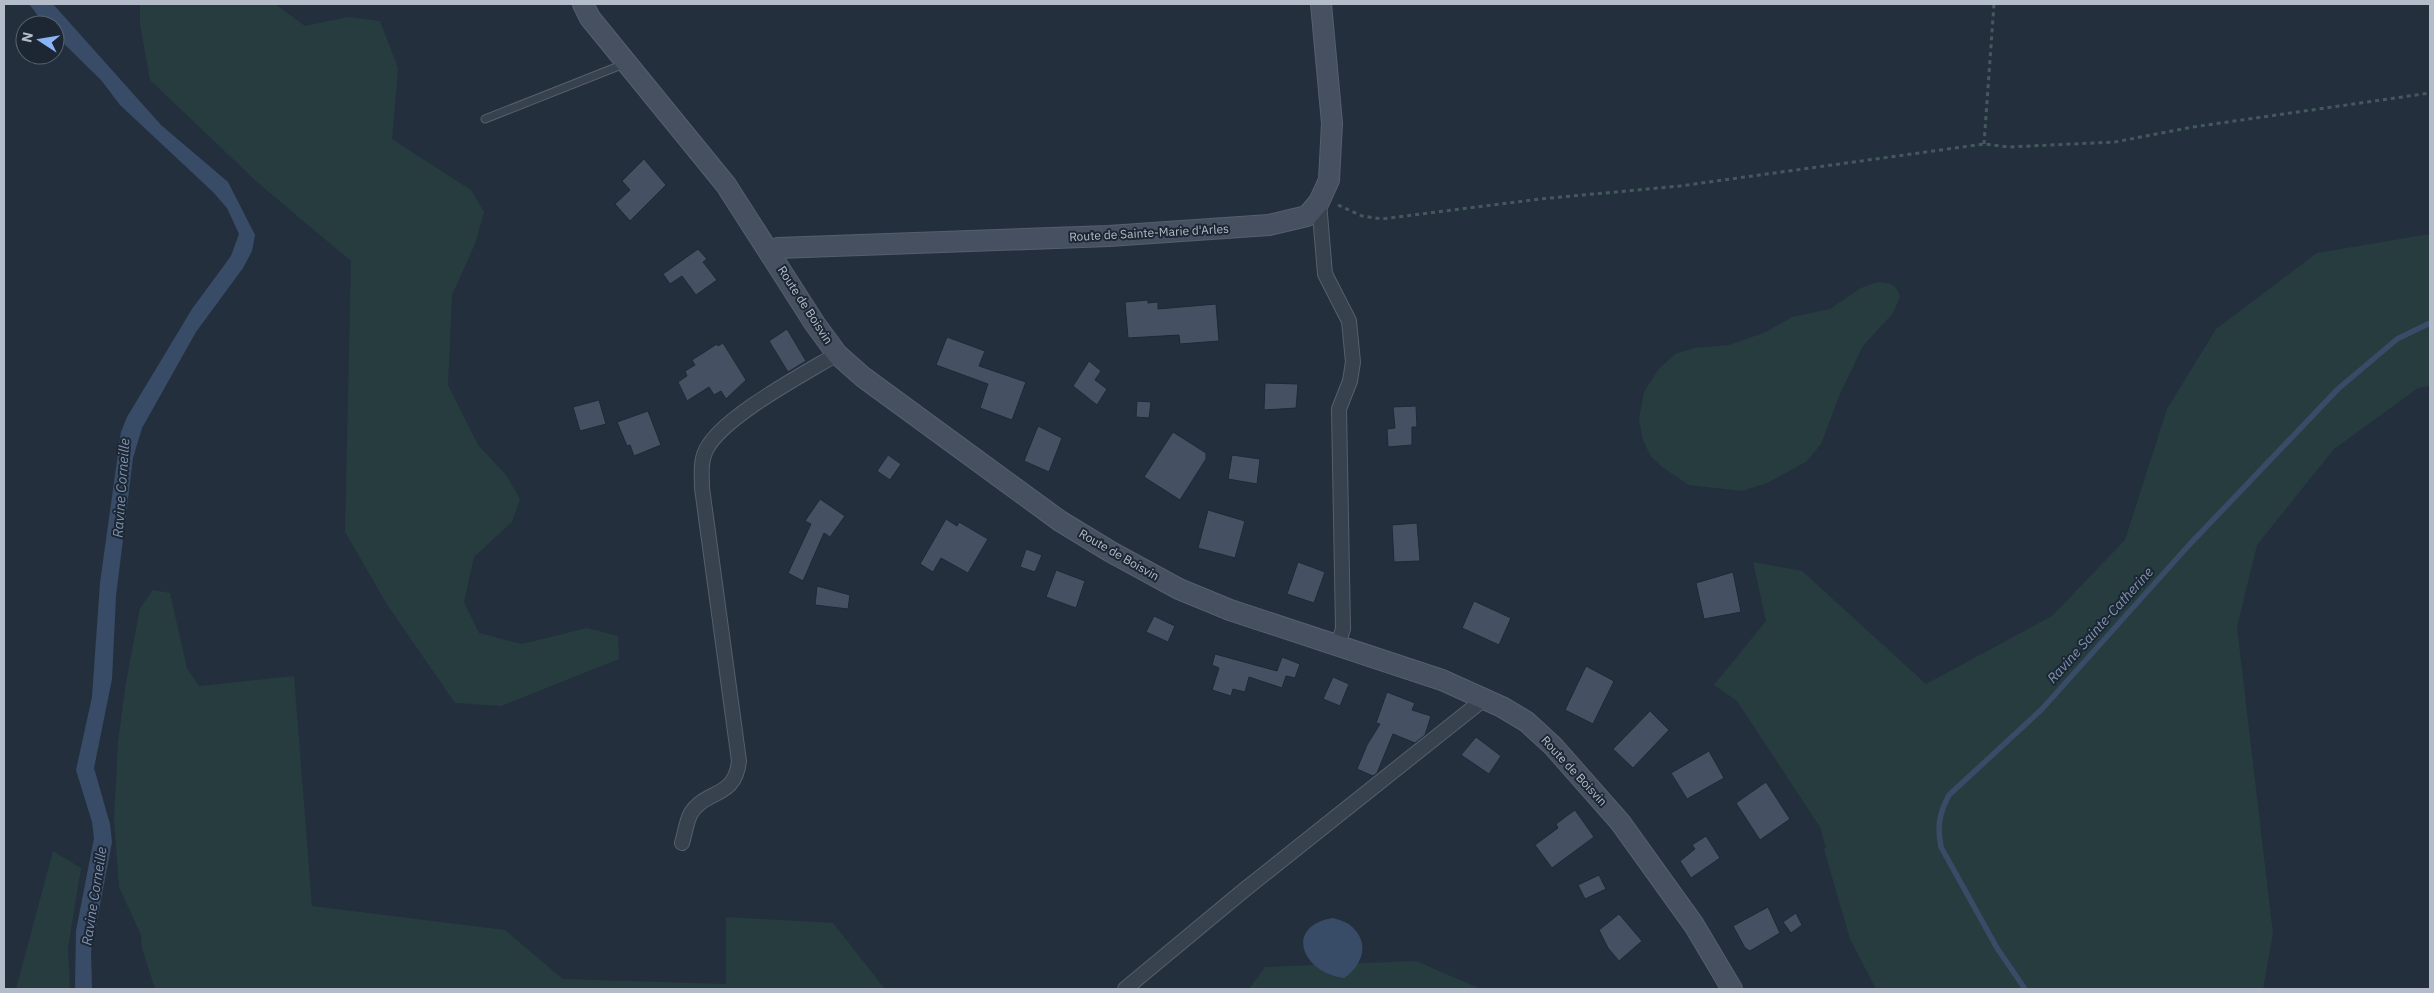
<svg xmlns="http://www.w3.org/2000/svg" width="2434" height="993" font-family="'IBM Plex Sans',sans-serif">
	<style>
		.green { fill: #263c3f }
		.water { fill: #394c67 }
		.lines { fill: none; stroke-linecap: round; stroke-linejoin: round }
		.stream { stroke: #394c67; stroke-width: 5.5 }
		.building { fill: #455162; stroke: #1f2835 }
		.service-casing { stroke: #565f6c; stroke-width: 9 }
		.minor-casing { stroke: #565f6c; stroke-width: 16 }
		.secondary-casing { stroke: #565f6c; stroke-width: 22 }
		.path { stroke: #44595c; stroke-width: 3; stroke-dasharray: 4 4; stroke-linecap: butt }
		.service { stroke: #38414e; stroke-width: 7 }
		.minor { stroke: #38414e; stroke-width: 14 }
		.secondary { stroke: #465061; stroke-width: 20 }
		.labels { text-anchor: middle; stroke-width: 4; stroke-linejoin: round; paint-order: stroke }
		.street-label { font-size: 12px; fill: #b4bcc9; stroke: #1d2633 }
		.water-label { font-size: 14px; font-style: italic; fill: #7c92b1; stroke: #1d2633 }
	</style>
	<rect width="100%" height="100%" fill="#242f3e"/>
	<!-- green -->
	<path class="green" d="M140 4H275L305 26 348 17 380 21 398 68 392 139 471 190 484 212 475 244 452 295 448 385 478 445 506 475 520 499 512 522 474 557 464 602 479 633 522 644 587 628 618 636 619 659 501 706 455 703 388 606 345 532 351 261 258 183 150 80 140 24Z
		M2430 234V386L2418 388 2334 449 2257 545 2237 627 2273 934 2263 989H1876L1850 939 1824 849 1826 848 1820 827 1737 701 1714 685 1766 621 1753 562 1802 571 1926 684 2052 616 2125 540 2167 409 2216 329 2317 253Z
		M1878 282C1890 283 1897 284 1900 297L1893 313 1863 346 1840 394 1821 444 1806 462 1767 483 1742 491 1689 485 1662 467 1650 455 1643 440 1639 419 1644 392 1658 370 1675 354 1694 348 1729 345 1766 332 1792 317 1830 309 1861 288Z
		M153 590 170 593 187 668 199 686 294 676 312 906 505 930 563 979 726 984V917L833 923 885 989H155L142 948 141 935 119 887 114 819 118 743 125 688 140 608Z
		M53 851 81 868 68 948 70 989H16Z
		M1416 961 1481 989H1249L1265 967Z"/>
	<!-- water -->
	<path class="water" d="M29 4H53L161 125 228 182 255 235 252 251 243 268 196 332 142 428 133 458 116 596 112 679 94 768 110 824 112 842 91 952 92 989H75L76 931 94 838 92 822 76 770 92 697 100 583 121 432 127 417 192 309 231 256 239 234 227 208 213 192 120 105 101 80 55 35V25H45Z
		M1333 918C1339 920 1347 922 1351 926 1371 943 1362 966 1344 978 1301 972 1284 926 1333 918Z"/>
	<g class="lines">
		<!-- stream -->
		<path class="stream" d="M2025 989 1997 948 1941 847C1937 826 1939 814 1949 795L2042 709 2189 545 2338 389 2397 339 2430 323"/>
	</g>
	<!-- building -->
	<path class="building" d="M644 159 666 185 630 221 615 204 630 190 622 181Z
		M698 249 707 259 703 262 717 280 696 295 682 276 670 284 663 274Z
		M1148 300V303L1158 302V309L1216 304 1219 341 1180 344 1179 335 1128 338 1125 302Z
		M787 329 806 361 788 372 769 341Z
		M947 337 985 351 979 366 1026 382 1012 420 980 408 988 384 936 365Z
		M723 343 746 380 726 399 721 391 714 395 709 387 687 401 678 382 687 376 685 371 695 365 692 360 717 344 718 346Z
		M1089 361 1101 371 1095 380 1107 389 1097 405 1073 386Z
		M1265 383 1298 384 1296 408 1264 410Z
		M599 400 606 424 580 431 573 407Z
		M1137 401 1151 402 1149 418 1136 417Z
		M1416 406 1417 427H1412V445L1388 447 1387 429 1395 428 1393 407Z
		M648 411 661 445 634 456 630 445 627 446 617 422Z
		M1038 426 1062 438 1049 472 1024 461Z
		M1173 432 1206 453V459L1180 500 1144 477Z
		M888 455 901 464 890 480 877 471Z
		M1232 455 1260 459 1257 484 1228 479Z
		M820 499 845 516 830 537 824 533 803 581 788 573 811 524 805 521Z
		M1208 510 1245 521 1235 558 1198 548Z
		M946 519 957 526 959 522 988 539 968 573 941 558 933 572 920 564Z
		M1417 523 1420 561 1394 562 1392 525Z
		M1026 549 1042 555 1035 572 1020 567Z
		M1298 562 1325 572 1314 603 1287 594Z
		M1056 570 1085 581 1076 608 1046 597Z
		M1733 572 1741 612 1704 619 1696 583Z
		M817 586 850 595 848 609 815 605Z
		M1474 601 1511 618 1499 645 1462 628Z
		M1154 616 1175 626 1168 642 1146 632Z
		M1215 654 1277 671 1282 657 1300 664 1295 678 1286 676 1282 688 1249 677 1245 692 1233 689 1231 696 1212 690 1219 668 1212 665Z
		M1586 666 1614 681 1593 724 1565 710Z
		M1333 677 1349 684 1340 706 1323 699Z
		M1387 692 1415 703 1412 710 1431 716 1425 735 1415 743 1393 734 1377 773 1373 776 1357 769 1367 745 1380 724 1376 723Z
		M1650 711 1669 730 1633 768 1613 749Z
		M1476 737 1501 756 1489 774 1461 755Z
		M1709 751 1724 778 1687 799 1671 773Z
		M1766 782 1790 819 1760 840 1736 803Z
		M1575 810 1594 837 1552 868 1535 845 1558 828 1556 824Z
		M1706 836 1720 858 1691 878 1680 861 1695 849 1692 845Z
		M1599 875 1606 889 1585 899 1578 885Z
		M1768 907 1780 933 1750 951 1745 948 1733 926Z
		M1796 913 1802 925 1791 933 1783 922Z
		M1619 914 1642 941 1619 961 1608 948 1599 930Z"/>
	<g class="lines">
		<defs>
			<path id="service" d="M485 119 624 64"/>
			<path id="minor" d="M1319 202 1325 274 1349 321 1353 362 1350 381 1339 409 1343 629 1338 644
				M682 843C685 834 686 822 691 813 706 789 735 799 739 761L702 488C702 475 700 462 706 450 722 417 804 374 837 354
				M1125 989 1243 891 1484 699"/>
			<path id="secondary" d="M583 4 590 18 726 185 815 324 837 354 863 377 1060 521 1111 552 1179 589 1230 610 1442 680 1502 707 1527 722 1553 746 1620 822 1694 925 1732 989
				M770 252 778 248 1109 236 1269 225 1307 216 1319 202 1329 180 1332 123 1321 4"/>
		</defs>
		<!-- service casing -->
		<use href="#service" class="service-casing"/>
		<!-- minor casing -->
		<use href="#minor" class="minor-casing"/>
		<!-- secondary casing -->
		<use href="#secondary" class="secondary-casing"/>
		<!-- path -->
		<path class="path" d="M1984 144 1994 4
			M1338 205 1362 216 1382 219 1540 199 1680 186 1984 144 2009 147 2115 142 2193 127 2430 93"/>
		<!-- service -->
		<use href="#service" class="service"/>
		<!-- minor -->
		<use href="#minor" class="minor"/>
		<!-- secondary -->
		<use href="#secondary" class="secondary"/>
	</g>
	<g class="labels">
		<!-- street labels -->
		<g class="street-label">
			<text transform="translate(1149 233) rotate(-3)" y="4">Route de Sainte-Marie d'Arles</text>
			<text transform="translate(805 305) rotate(57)" y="4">Route de Boisvin</text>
			<text transform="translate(1119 555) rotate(30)" y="4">Route de Boisvin</text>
			<text transform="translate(1574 771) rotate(47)" y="4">Route de Boisvin</text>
		</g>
		<!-- water labels -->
		<g class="water-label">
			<text transform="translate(121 488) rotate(-86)" y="5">Ravine Corneille</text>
			<text transform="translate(2100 625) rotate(-48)" y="5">Ravine Sainte-Catherine</text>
			<text transform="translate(94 896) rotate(-81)" y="5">Ravine Corneille</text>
		</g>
	</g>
	<!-- border -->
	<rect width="2434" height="993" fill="none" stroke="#b4bcc9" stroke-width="10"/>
	<!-- north arrow -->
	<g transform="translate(40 40) rotate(282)"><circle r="24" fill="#1d2633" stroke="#59626f"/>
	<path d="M0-4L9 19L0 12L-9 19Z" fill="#8ab4f8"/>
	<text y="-8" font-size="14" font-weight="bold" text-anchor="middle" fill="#b4bcc9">N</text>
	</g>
</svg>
